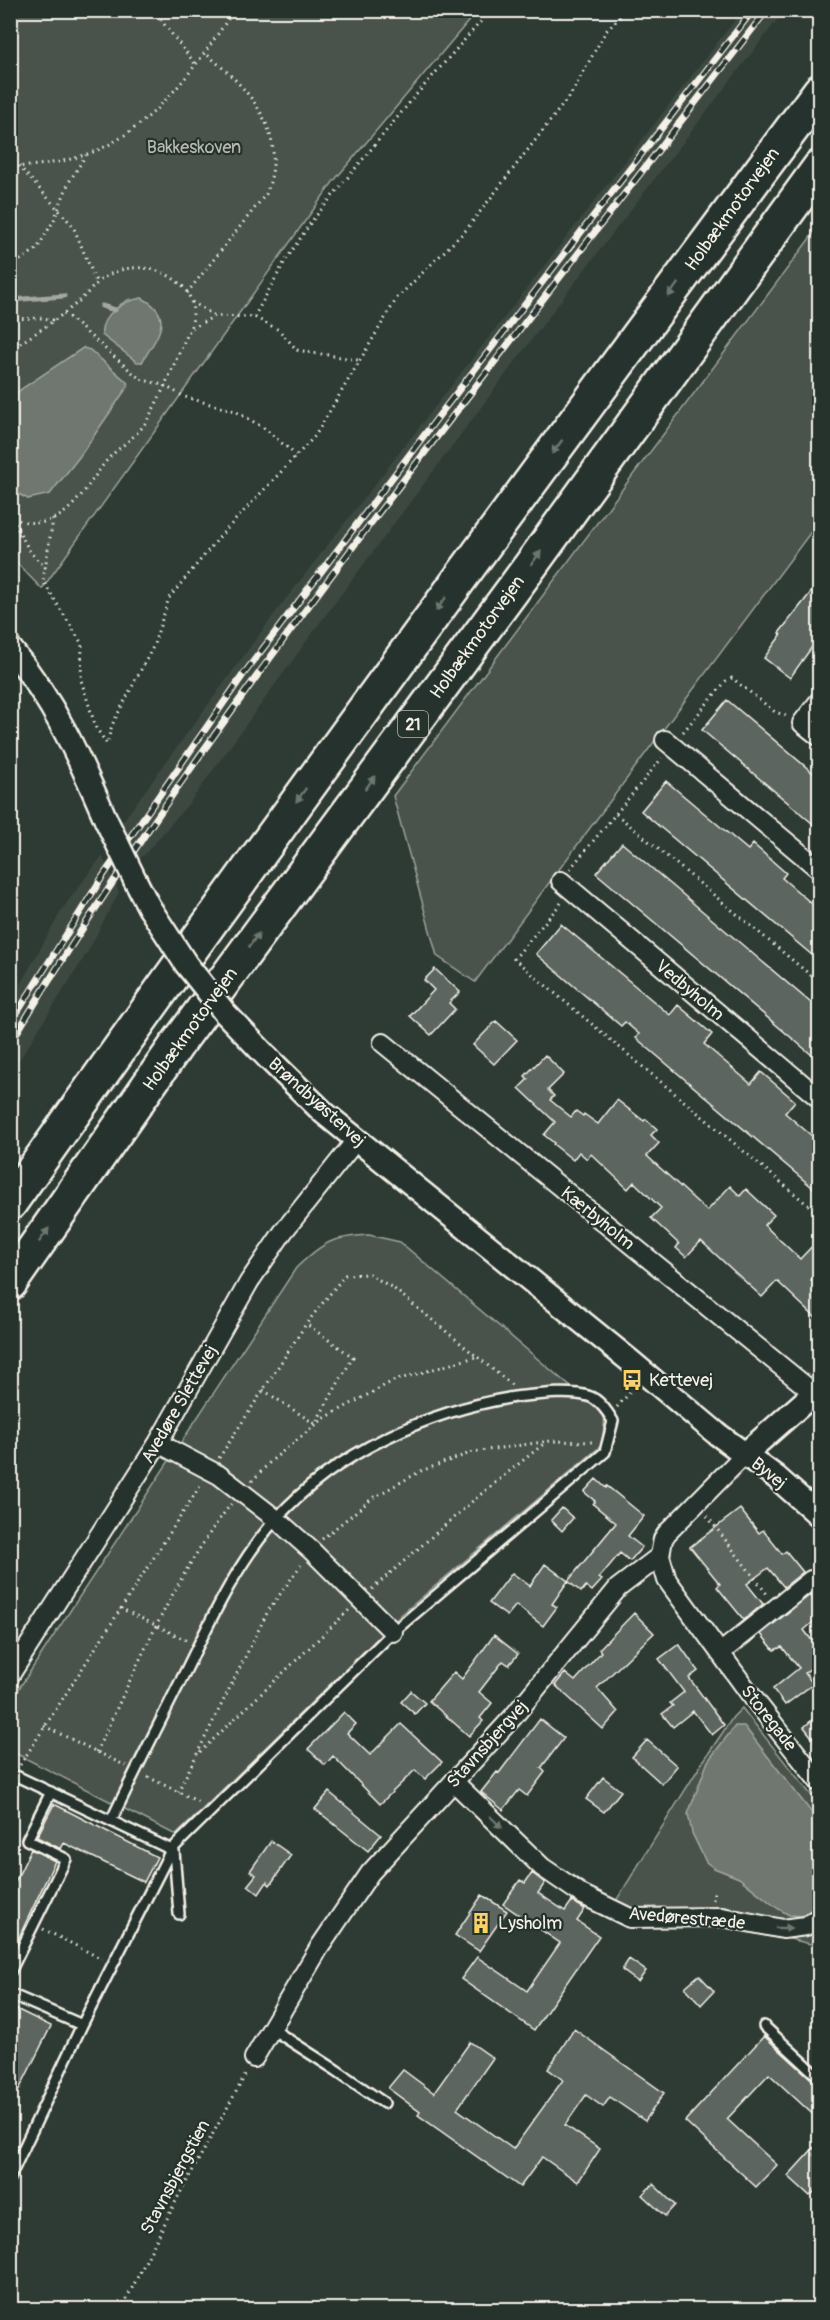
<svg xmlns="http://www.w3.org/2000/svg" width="830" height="2320" font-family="Pangolin,sans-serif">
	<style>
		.built { fill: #3c4841 }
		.green { fill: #48524c; stroke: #9ea29a; stroke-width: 1.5; fill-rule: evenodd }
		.water { fill: #6f7770; stroke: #a4a8a0; stroke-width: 1.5 }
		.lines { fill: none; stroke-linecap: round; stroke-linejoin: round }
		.stream { stroke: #a4a8a0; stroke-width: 5 }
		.building { fill: #5c655e; stroke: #f4f1e8; stroke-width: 1.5 }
		.service-casing { stroke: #f4f1e8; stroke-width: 14 }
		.minor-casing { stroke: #f4f1e8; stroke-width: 22 }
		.tertiary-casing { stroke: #f4f1e8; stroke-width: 27 }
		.motorway-casing { stroke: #f4f1e8; stroke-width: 38 }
		.path { stroke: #f4f1e8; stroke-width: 3; stroke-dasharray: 1.5 4.5; stroke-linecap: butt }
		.service { stroke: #26332d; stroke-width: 9 }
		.minor { stroke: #26332d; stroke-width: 18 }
		.tertiary { stroke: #26332d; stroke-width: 22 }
		.motorway { stroke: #26332d; stroke-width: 33 }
		.rail-casing { stroke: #f4f1e8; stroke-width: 7 }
		.rail { stroke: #26332d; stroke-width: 4.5; stroke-dasharray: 14; stroke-linecap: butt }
		.tertiary-bridge-casing { stroke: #f4f1e8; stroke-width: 27; stroke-linecap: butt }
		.tertiary-bridge { stroke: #26332d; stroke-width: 22 }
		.oneway { fill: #6e766e }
		.labels { text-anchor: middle; stroke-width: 4.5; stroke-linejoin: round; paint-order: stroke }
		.shield { fill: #26332d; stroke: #b6b8b0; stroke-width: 1.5 }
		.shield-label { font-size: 16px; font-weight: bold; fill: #f4f1e8 }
		.park-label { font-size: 18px; fill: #b8b9b1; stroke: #26332d }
		.street-label { font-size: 18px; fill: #f4f1e8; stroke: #26332d }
		.poi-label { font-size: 18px; fill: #f4f1e8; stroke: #26332d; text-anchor: start }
	</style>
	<rect width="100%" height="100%" fill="#2e3b34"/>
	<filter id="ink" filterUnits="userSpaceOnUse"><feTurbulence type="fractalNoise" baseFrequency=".0167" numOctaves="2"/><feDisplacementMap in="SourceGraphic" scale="12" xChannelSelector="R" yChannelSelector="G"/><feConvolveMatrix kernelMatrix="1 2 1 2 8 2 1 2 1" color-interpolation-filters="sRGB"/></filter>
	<g filter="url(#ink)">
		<!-- built -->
		<path class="built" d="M742 11H784L556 307 319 624 190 802 144 855 137 859 120 825 278 609Z
			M102 856 119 892 87 953 11 1073V1001L63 908Z"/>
		<!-- green -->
		<path class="green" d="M10 11H477L333 182 42 589 11 557V490L28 499 83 348 20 390 11 399ZM130 299 162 325 142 362 110 314 121 304Z
			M819 226V521L475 982 437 956 393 796Z
			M369 1235 400 1242 605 1416 602 1445 402 1614 176 1835 11 1751 10 1702 296 1268C323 1242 332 1237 369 1235Z
			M742 1708 819 1805V1936L810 1944 782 1937 774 1921 628 1909 614 1904 702 1763 733 1717Z"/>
		<!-- water -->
		<path class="water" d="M142 298C176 316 157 337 142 362H137L102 335C99 315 126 300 142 298Z
			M83 348 90 350 127 382 128 386 80 456 50 494 28 499 11 490V399L20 390Z
			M735 1726H744L819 1822V1908L805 1916 789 1915 777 1908 739 1878 714 1868 706 1862 692 1833 688 1814 708 1761Z"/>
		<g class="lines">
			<!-- stream -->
			<path class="stream" d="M10 300 64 296
				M102 306 115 310"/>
		</g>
		<!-- building -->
		<path class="building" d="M819 582V637L790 678 764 658 781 635 779 633Z
			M727 700 819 778V829L702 730Z
			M666 781 748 850 753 844 786 873 782 878 819 910V961L641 811Z
			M622 843 811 1003 819 993V1061L596 873Z
			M561 924 670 1015 678 1005 712 1034 704 1044 751 1084 761 1072 795 1101 785 1113 819 1142V1193L636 1038 639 1034 625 1022 621 1026 536 954Z
			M435 969 460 992 449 1003 455 1009 431 1035 410 1016 434 990 424 980Z
			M496 1021 517 1040 494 1064 473 1045Z
			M545 1055 564 1074 548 1090 554 1096 550 1100 571 1117 576 1111 583 1116 584 1114 598 1124 617 1100 644 1121 646 1119 657 1129 651 1135 659 1143 647 1156 707 1211 730 1186 740 1196 746 1189 774 1215 764 1225 800 1259 819 1239V1271L811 1280 819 1288V1321L777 1281 762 1297 701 1241 686 1257 676 1248 679 1244 651 1218 661 1208 634 1182 628 1189 591 1154 587 1159 579 1152 573 1160 553 1144 554 1143 544 1135 555 1122 519 1088 528 1079 525 1076Z
			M596 1479 606 1488 607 1486 644 1516 628 1536 642 1547 630 1561 620 1553 599 1578 602 1580 592 1591 586 1586 581 1592 568 1581 616 1523 593 1504 595 1501 584 1492Z
			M562 1508 573 1518 562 1531 551 1520Z
			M740 1509 759 1533 763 1530 782 1554 786 1551 803 1572 784 1587 768 1568 747 1584 763 1604 744 1620 717 1587 720 1584 690 1547Z
			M545 1564 568 1581 552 1604 557 1607 543 1626 516 1605 507 1616 489 1603 512 1573 530 1586Z
			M810 1595 819 1606V1617L804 1630 819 1650V1661L805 1673 813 1684 785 1705 773 1689 799 1668 782 1647 774 1650 761 1634Z
			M634 1613 654 1633 597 1688 618 1712 603 1729 555 1685 565 1673 575 1681 601 1652 599 1649Z
			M494 1635 518 1654 509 1665 503 1661 479 1692 492 1703 480 1718 483 1721 469 1736 429 1701 454 1672 462 1679Z
			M679 1644 698 1671 689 1678 724 1725 712 1735 693 1711 673 1727 662 1714 673 1706 670 1703 684 1692 659 1659Z
			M411 1691 425 1703 415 1714 401 1702Z
			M344 1712 356 1724 347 1733 370 1755 401 1724 442 1762 425 1779 415 1770 380 1804 333 1756 325 1765 308 1749Z
			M819 1714V1746L804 1727Z
			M540 1719 564 1738 541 1768 545 1772 527 1796 519 1790 503 1810 481 1792 497 1772 499 1773Z
			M647 1740 677 1766 662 1784 632 1757Z
			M603 1777 621 1791 604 1812 586 1799Z
			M329 1792 381 1835 368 1851 315 1809Z
			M54 1804 157 1857 144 1882 64 1843 61 1849 37 1837Z
			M271 1841 291 1855 270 1885 267 1882 259 1894 248 1885 256 1875 250 1871Z
			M31 1849 55 1861 10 1956V1893Z
			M532 1873 545 1883 538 1893 565 1911 572 1901 585 1909 577 1921 599 1936 534 2030 461 1979 477 1957 527 1991 560 1943 503 1904 520 1880 525 1883Z
			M482 1895 507 1911 479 1951 455 1935Z
			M629 1959 646 1971 638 1982 622 1970Z
			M699 1975 714 1991 701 2005 685 1987Z
			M10 2006 51 2026 10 2108Z
			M574 2029 664 2093 645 2121 610 2097 603 2107 586 2095 565 2125 600 2149 578 2182 542 2157 520 2187 418 2115 420 2112 388 2088 403 2070 434 2093 470 2042 493 2058 457 2109 513 2149 563 2080 548 2069Z
			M764 2036 819 2086V2120L769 2074 727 2119 777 2165 756 2187 685 2121Z
			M819 2142V2187L810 2196 788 2176Z
			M653 2184 675 2205 665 2216 642 2195Z"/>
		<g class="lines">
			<defs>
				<path id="service" d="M10 1773 174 1851 179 1914
					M10 1972 66 1859 27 1840 51 1792
					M10 1994 82 2025
					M764 2026 820 2078
					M272 2029 336 2070 384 2103
					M10 2177 82 2025 171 1850 393 1632 605 1452 613 1421C607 1411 599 1399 588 1396 569 1390 535 1395 515 1397 428 1411 336 1452 276 1519 238 1562 213 1615 188 1666 162 1718 136 1769 111 1821"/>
				<path id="minor" d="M820 700 802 723 820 737
					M665 740 820 870
					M561 881 820 1099
					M383 1043 814 1393
					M158 1443 219 1475 276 1519 312 1551 393 1632
					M745 1454 667 1533 663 1539 660 1556 667 1580 750 1694 820 1783
					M720 1653 811 1580 820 1588
					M10 1675 158 1443 249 1282 283 1232 357 1139
					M454 1782 542 1867 583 1895 630 1918 722 1917 783 1929 806 1926 820 1916
					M254 2058 319 1948 370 1873 513 1717 618 1588 660 1556"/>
				<path id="tertiary" d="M10 648C54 701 79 757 106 820
					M135 880 149 907
					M270 1060 324 1113 629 1360 716 1433 776 1477 820 1516
					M745 1454 820 1388"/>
				<path id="motorway" d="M10 1203C275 828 546 459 820 91
					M10 1283 176 1046 531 565 820 167"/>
			</defs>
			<!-- service casing -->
			<use href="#service" class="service-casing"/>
			<!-- minor casing -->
			<use href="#minor" class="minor-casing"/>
			<!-- tertiary casing -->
			<use href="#tertiary" class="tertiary-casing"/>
			<!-- motorway casing -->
			<use href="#motorway" class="motorway-casing"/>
			<!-- path -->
			<path class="path" d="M153 10 196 65
				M19 166 73 226 97 284
				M10 167C46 166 87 159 117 140 166 110 203 57 234 10
				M10 267 37 249 54 220 69 182 86 155
				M187 293 266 194C290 133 251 90 205 53
				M192 302 215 316
				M64 313 140 379 163 385 185 397 235 411 264 428 296 455
				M254 317 284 263 311 222 415 96 491 10
				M10 319 43 318 53 320
				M192 328 215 316 254 317 279 330 297 350 358 360
				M10 350C31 336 52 323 72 307 83 299 91 288 102 279 126 262 158 265 179 283 193 294 196 314 190 329 175 360 162 397 144 425 133 440 115 449 104 464 79 497 60 538 10 517
				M12 518 30 552 46 568
				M53 519 43 581 82 644 81 680 96 728 107 744 112 725 153 647 169 598 222 534 315 436 397 298 466 230 571 94 606 31 627 10
				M683 732 726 681 732 678 775 712 787 716
				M616 814 820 983
				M570 869 662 758
				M561 903 514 959 820 1215
				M263 1390 315 1424 353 1357 306 1324
				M617 1407 633 1389
				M219 1458 306 1324 345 1275 369 1274 393 1288 513 1386
				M252 1481 271 1461 323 1419 393 1381 475 1357
				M707 1516 767 1594
				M322 1539 374 1497 421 1471 473 1452 550 1441 596 1442
				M372 1589 475 1499 546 1442
				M120 1608 186 1640
				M44 1726 126 1766
				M96 1752C137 1668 173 1578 231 1504
				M200 1752 349 1610
				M20 1765 202 1483
				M148 1777 201 1803
				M178 1792 268 1611 301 1565
				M713 1900 714 1891
				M43 1929 102 1959
				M121 2310 179 2195 247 2072"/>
			<!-- service -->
			<use href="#service" class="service"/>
			<!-- minor -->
			<use href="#minor" class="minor"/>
			<!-- tertiary -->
			<use href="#tertiary" class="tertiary"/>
			<!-- motorway -->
			<use href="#motorway" class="motorway"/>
			<defs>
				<path id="rail" d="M10 1024 103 876 243 675 444 409 753 10
					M10 1044C137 834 282 638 432 443 543 298 655 155 767 10"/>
			</defs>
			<!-- rail casing -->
			<use href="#rail" class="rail-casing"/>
			<!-- rail -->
			<use href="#rail" class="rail"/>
			<defs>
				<path id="tertiary-bridge" d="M106 820 135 880
					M149 907 186 964 225 1013 270 1060"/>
			</defs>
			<!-- tertiary-bridge casing -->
			<use href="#tertiary-bridge" class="tertiary-bridge-casing"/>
			<!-- tertiary-bridge -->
			<use href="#tertiary-bridge" class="tertiary-bridge"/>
		</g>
		<!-- one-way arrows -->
		<defs><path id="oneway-solid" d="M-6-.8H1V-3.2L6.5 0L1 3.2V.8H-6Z" transform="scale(1.5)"/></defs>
		<g class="oneway">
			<use href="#oneway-solid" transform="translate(673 290) rotate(126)"/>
			<use href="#oneway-solid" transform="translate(557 447) rotate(127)"/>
			<use href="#oneway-solid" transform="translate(536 558) rotate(-54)"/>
			<use href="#oneway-solid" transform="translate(441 604) rotate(127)"/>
			<use href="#oneway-solid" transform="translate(370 783) rotate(-54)"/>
			<use href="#oneway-solid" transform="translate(301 795) rotate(126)"/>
			<use href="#oneway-solid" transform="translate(254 940) rotate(-54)"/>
			<use href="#oneway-solid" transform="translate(44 1235) rotate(-55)"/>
			<use href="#oneway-solid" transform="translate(496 1822) rotate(44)"/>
			<use href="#oneway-solid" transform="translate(784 1928)"/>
		</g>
	</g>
	<!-- icons -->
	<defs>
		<symbol id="bus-bare" viewBox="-9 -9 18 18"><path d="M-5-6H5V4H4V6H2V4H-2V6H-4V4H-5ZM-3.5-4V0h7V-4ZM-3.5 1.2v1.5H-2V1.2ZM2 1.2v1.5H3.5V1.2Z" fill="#ffd166" stroke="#26332d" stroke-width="2.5" paint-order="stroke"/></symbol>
		<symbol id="building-bare" viewBox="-9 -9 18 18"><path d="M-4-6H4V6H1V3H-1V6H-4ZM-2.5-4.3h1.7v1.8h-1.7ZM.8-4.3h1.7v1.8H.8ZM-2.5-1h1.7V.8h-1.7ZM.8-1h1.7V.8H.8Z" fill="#ffd166" stroke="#26332d" stroke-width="2.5" paint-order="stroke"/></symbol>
	</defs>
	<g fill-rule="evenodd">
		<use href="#bus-bare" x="617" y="1365" width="30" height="30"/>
		<use href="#building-bare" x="466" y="1908" width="30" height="30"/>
	</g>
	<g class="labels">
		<!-- shield labels -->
		<rect class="shield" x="398" y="711" width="30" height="26" rx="4.5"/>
		<g class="shield-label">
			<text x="413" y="730">21</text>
		</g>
		<!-- park labels -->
		<g class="park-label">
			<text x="194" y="153">Bakkeskoven</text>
		</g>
		<!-- street labels -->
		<g class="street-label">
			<text transform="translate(732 209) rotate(-54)" y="6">Holbækmotorvejen</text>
			<text transform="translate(477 637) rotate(-54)" y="6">Holbækmotorvejen</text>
			<text transform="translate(690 990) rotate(40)" y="6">Vedbyholm</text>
			<text transform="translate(190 1029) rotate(-54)" y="6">Holbækmotorvejen</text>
			<text transform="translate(317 1102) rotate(42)" y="6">Brøndbyøstervej</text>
			<text transform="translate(598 1218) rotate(39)" y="6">Kærbyholm</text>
			<text transform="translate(179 1404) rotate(-60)" y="6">Avedøre Slettevej</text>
			<text transform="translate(769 1473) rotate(39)" y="6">Byvej</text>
			<text transform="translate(769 1718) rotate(52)" y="6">Storegade</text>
			<text transform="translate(487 1744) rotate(-48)" y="6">Stavnsbjergvej</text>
			<text transform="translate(687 1918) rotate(5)" y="6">Avedørestræde</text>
			<text transform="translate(175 2177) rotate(-62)" y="6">Stavnsbjergstien</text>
		</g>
		<!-- poi labels -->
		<g class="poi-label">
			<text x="649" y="1386">Kettevej</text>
			<text x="498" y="1929">Lysholm</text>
		</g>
	</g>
	<!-- margin -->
	<rect width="830" height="2320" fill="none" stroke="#26332d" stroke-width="36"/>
	<rect x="18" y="18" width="794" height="2284" fill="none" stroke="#f4f1e8" stroke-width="2" filter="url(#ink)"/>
</svg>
